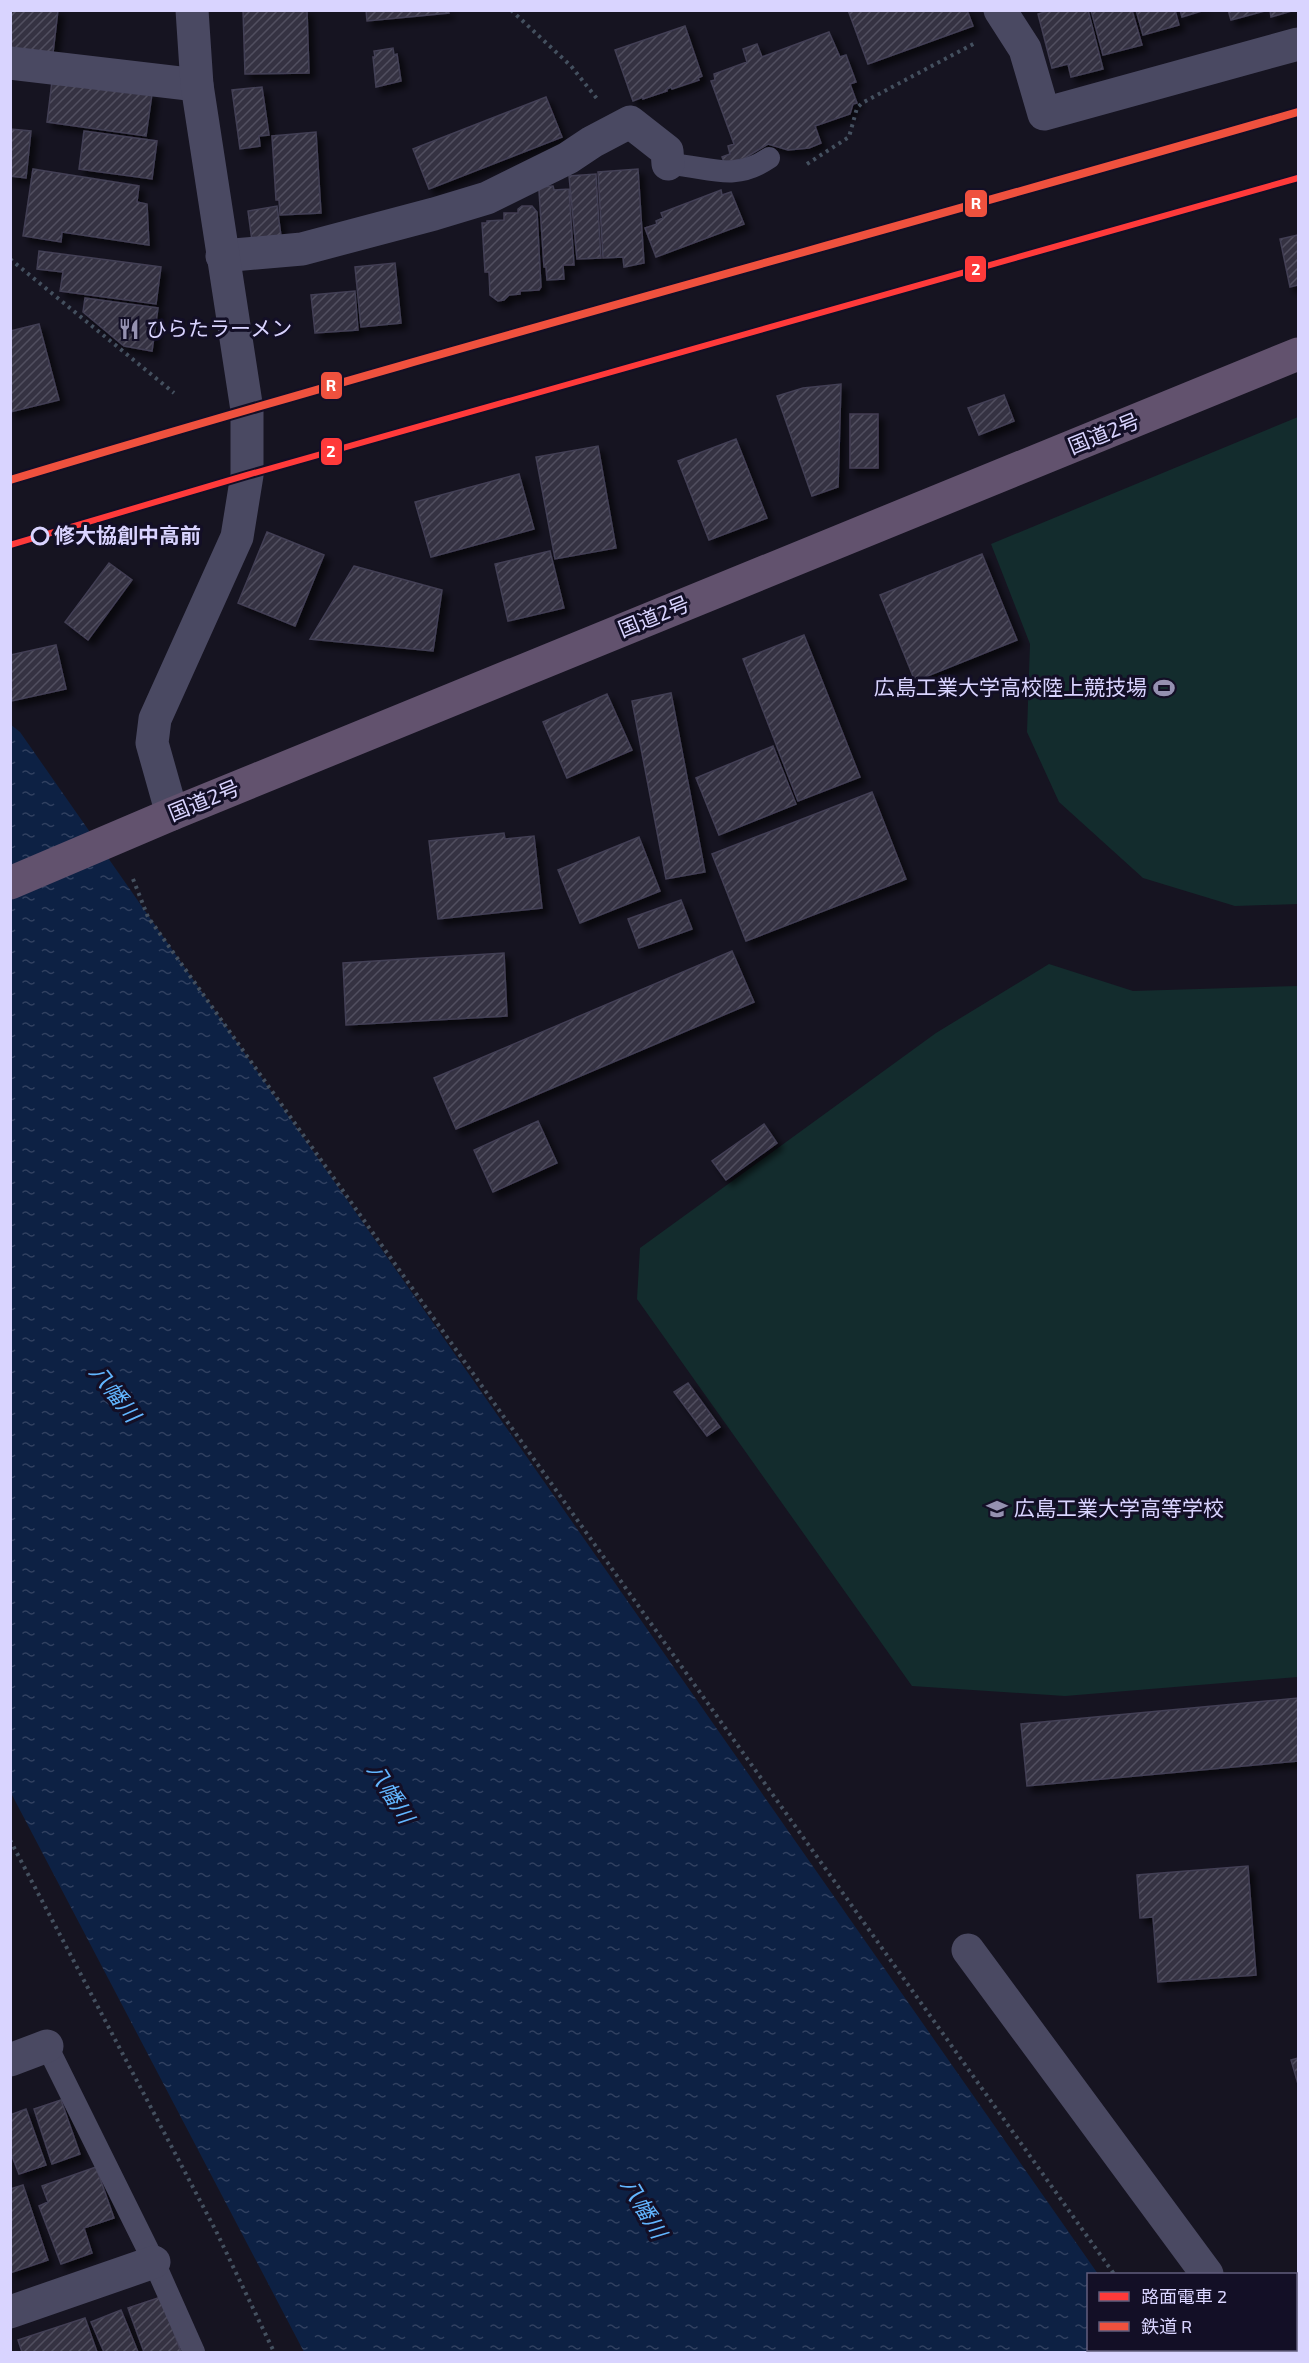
<svg xmlns="http://www.w3.org/2000/svg" width="1309" height="2363" font-family="'Exo 2','Noto Sans JP',sans-serif">
	<style>
		.grass { fill: #132c2d }
		.water { fill: url(#water-ripples) }
		.building { fill: url(#building-hatch); stroke: #433f54; stroke-width: 1.5; filter: url(#shadow) }
		.lines { fill: none; stroke-linecap: round; stroke-linejoin: round }
		.path { stroke: #44505f; stroke-width: 4; stroke-dasharray: 3 4.5; stroke-linecap: butt }
		.service { stroke: #4a4962; stroke-width: 22 }
		.minor { stroke: #4a4962; stroke-width: 33 }
		.tertiary { stroke: #4a4962; stroke-width: 33 }
		.trunk { stroke: #62526e; stroke-width: 33 }
		.rail-1-casing { stroke: #130f26; stroke-width: 12 }
		.rail-1 { stroke: #ef513e; stroke-width: 8 }
		.tram-1-casing { stroke: #130f26; stroke-width: 10 }
		.tram-1 { stroke: #ff3a3a; stroke-width: 6 }
		.stop-dot { fill: #130f26; stroke: #d9d4ff; stroke-width: 3 }
		.labels { text-anchor: middle; stroke-width: 6; stroke-linejoin: round; paint-order: stroke }
		.poi-label { font-size: 21px; fill: #d9d4ff; stroke: #130f26; text-anchor: start }
		.street-label { font-size: 21px; fill: #d9d4ff; stroke: #130f26 }
		.stop-label { font-size: 21px; font-weight: bold; fill: #d9d4ff; stroke: #130f26; text-anchor: start }
		.water-label { font-size: 22px; font-style: italic; fill: #62b6ff; stroke: #130f26 }
		.line-badge { stroke: #130f26; stroke-width: 2 }
		.badge-label { font-size: 16px; text-anchor: middle; font-weight: bold; fill: #fff }
	</style>
	<defs>
		<pattern id="water-ripples" width="26" height="14" patternUnits="userSpaceOnUse" patternTransform="scale(1.5)"><rect width="26" height="14" fill="#0d2144"/><path d="M2 4q2-2 4 0t4 0M15 11q2-2 4 0t4 0" fill="none" stroke="#304060"/></pattern>
		<pattern id="building-hatch" width="6" height="6" patternUnits="userSpaceOnUse" patternTransform="scale(1.5)"><rect width="6" height="6" fill="#343243"/><path d="M-1 1l2-2M0 6l6-6M5 7l2-2" fill="none" stroke="#514f5f"/></pattern>
		<filter id="shadow"><feDropShadow dx="5.5" dy="5.5" stdDeviation="3" flood-color="#0009"/></filter>
	</defs>
	<rect width="100%" height="100%" fill="#161421"/>
	<!-- grass -->
	<path class="grass" d="M1298 417V904L1235 906 1143 878 1059 802 1027 732 1030 644 991 544Z
		M1049 964 1133 991 1298 986V1677L1065 1696 912 1686 637 1299 640 1248 936 1033Z"/>
	<!-- water -->
	<path class="water" d="M10 724 20 732 1098 2274H1088V2350H1150L1152 2352H304L11 1793Z"/>
	<!-- building -->
	<path class="building" d="M10 10H58L53 53 10 49Z
		M243 10H307L309 73 245 74Z
		M366 10H448L449 13 367 21Z
		M848 10H967L973 26 868 64Z
		M1051 10H1088L1103 69 1071 77 1068 64 1052 68 1038 14Z
		M1091 10H1132L1142 45 1103 55Z
		M1136 10H1175L1179 25 1143 35Z
		M1180 10H1205L1182 17Z
		M1228 10H1265V11L1231 20Z
		M1270 10H1295L1271 17Z
		M685 26 702 76 698 78 699 80 672 89 671 87 667 89V91L643 99V97L633 101 615 50Z
		M829 32 840 57 846 55 856 82 850 84 857 103 853 104 850 114 815 126 821 143 809 148 788 150 768 144 743 159 724 162 722 157 730 154 728 146 734 144 711 81 715 80 714 74 747 62 743 49 757 44 762 57Z
		M393 48 394 55 397 54 401 81 376 87 373 57H375L374 51Z
		M52 81 152 94 146 136 47 122Z
		M262 87 269 135 259 136 260 146 240 149 232 90Z
		M546 97 562 137 429 189 413 149Z
		M10 129 31 131 26 178 10 176Z
		M84 131 157 141 152 179 79 169Z
		M316 132 321 213 280 215 279 200H276L272 136Z
		M33 169 139 186 137 202 147 204 149 245 62 232 61 242 23 236Z
		M638 169 644 263 624 267 623 257 603 258 598 172Z
		M596 174 601 258 577 259 569 176Z
		M553 186 554 190 569 189 574 265H563L564 279 547 280 546 267H544L539 191 540 187Z
		M721 190 722 195 731 192 744 224 656 257 645 228 657 224 656 221 663 218 661 213Z
		M277 206 281 236 252 241 248 211Z
		M522 206H532L537 212 541 287 539 290 520 291V294L509 295 504 300 498 301 490 295 489 272H485L482 223H487V221L504 220V213H518V209Z
		M1298 235V285L1290 287 1280 239Z
		M39 251 161 267 156 304 60 291 63 272 37 269Z
		M395 263 401 323 361 327 355 267Z
		M355 291 358 330 315 333 311 295Z
		M85 298 158 308 152 351 124 346 83 312Z
		M39 324 59 400 10 412V331Z
		M841 384 838 487 812 496 777 396 803 388Z
		M1004 395 1014 421 979 435 968 408Z
		M850 414H878V468H850Z
		M736 439 767 518 709 540 678 461Z
		M598 446 616 548 555 559 536 457Z
		M519 474 534 529 431 557 415 502Z
		M267 532 324 555 295 626 238 603Z
		M550 551 564 608 508 621 495 564Z
		M982 554 1017 640 915 681 880 595Z
		M109 563 132 580 88 640 65 622Z
		M354 566 442 590 433 651 310 639Z
		M804 635 860 777 798 801 743 659Z
		M56 645 66 689 11 701 10 655Z
		M671 693 705 872 666 879 632 701Z
		M607 694 632 750 567 778 543 722Z
		M773 746 796 804 719 835 696 778Z
		M872 792 906 879 746 941 712 854Z
		M504 833 505 839 534 836 542 908 438 919 429 841Z
		M639 837 660 891 580 923 558 870Z
		M681 900 692 929 639 948 628 919Z
		M732 951 754 1002 456 1129 434 1078Z
		M504 953 507 1016 346 1025 343 963Z
		M538 1121 557 1163 493 1192 474 1150Z
		M764 1124 777 1143 726 1180 712 1161Z
		M688 1383 720 1427 707 1436 674 1392Z
		M1298 1698V1761L1027 1786 1021 1724Z
		M1248 1866 1256 1975 1158 1982 1153 1917 1140 1918 1137 1875Z
		M1298 2058V2084L1291 2060Z
		M61 2100 80 2154 52 2164 34 2109Z
		M26 2109 46 2165 19 2174 10 2151V2115Z
		M96 2167 114 2218 84 2228 92 2253 61 2264 39 2206 48 2202 42 2186Z
		M23 2185 48 2260 10 2273V2189Z
		M161 2297 181 2352H144L128 2308Z
		M121 2310 138 2352H104L91 2322Z
		M85 2318 97 2352H22L18 2340Z"/>
	<g class="lines">
		<!-- path -->
		<path class="path" d="M511 10 571 66 598 100
			M807 164 849 137 857 108 862 103 977 42
			M10 259 174 393
			M133 879 148 917 1114 2274
			M10 1840 216 2231 274 2352
			M1167 2350 1170 2352"/>
		<!-- service -->
		<path class="service" d="M668 164C709 166 732 183 769 158
			M47 2046 154 2262 194 2352"/>
		<!-- minor -->
		<path class="minor" d="M1000 10 1025 49 1044 114 1298 44
			M10 63 197 85
			M222 256 302 249 434 214 487 198 568 158 592 142 630 122 667 151 668 164
			M968 1950 1207 2274
			M10 2060 47 2046
			M10 2312 154 2262
			M1296 2342 1298 2341
			M1264 2351 1270 2350"/>
		<!-- tertiary -->
		<path class="tertiary" d="M172 814 152 743 155 719 237 537 247 475V410L197 85 192 10"/>
		<!-- trunk -->
		<path class="trunk" d="M10 883 172 814 1298 354"/>
		<defs>
			<path id="rail-1" d="M10 480C438 351 869 236 1298 112"/>
		</defs>
		<!-- rail-1 casing -->
		<use href="#rail-1" class="rail-1-casing"/>
		<!-- rail-1 -->
		<use href="#rail-1" class="rail-1"/>
		<defs>
			<path id="tram-1" d="M10 545 247 475 1298 178"/>
		</defs>
		<!-- tram-1 casing -->
		<use href="#tram-1" class="tram-1-casing"/>
		<!-- tram-1 -->
		<use href="#tram-1" class="tram-1"/>
	</g>
	<!-- icons -->
	<defs>
		<symbol id="restaurant-bare" viewBox="-9 -9 18 18"><path d="M-5-6h1v4h1v-4h1v4h1v-4h1v5L-1.5 .5V6h-2V.5L-5-1ZM5-6V6H3V1.5H1.5Q1.5-4 5-6Z" fill="#9591b1" stroke="#130f26" stroke-width="2.5" paint-order="stroke"/></symbol>
		<symbol id="stadium-bare" viewBox="-9 -9 18 18"><path d="M0-5a6.5 5 0 1 0 0 10a6.5 5 0 1 0 0-10ZM-3.5-1.8h7v3.6h-7Z" fill="#9591b1" stroke="#130f26" stroke-width="2.5" paint-order="stroke"/></symbol>
		<symbol id="school-bare" viewBox="-9 -9 18 18"><path d="M0-5L7-2L0 1L-7-2ZM-4 1L0 2.5L4 1V4Q0 6-4 4Z" fill="#9591b1" stroke="#130f26" stroke-width="2.5" paint-order="stroke"/></symbol>
	</defs>
	<g fill-rule="evenodd">
		<use href="#restaurant-bare" x="114" y="314" width="30" height="30"/>
		<use href="#stadium-bare" x="1149" y="673" width="30" height="30"/>
		<use href="#school-bare" x="982" y="1494" width="30" height="30"/>
	</g>
	<!-- markers -->
	<circle class="stop-dot" cx="40" cy="536" r="8"/>
	<g class="labels">
		<!-- poi labels -->
		<g class="poi-label">
			<text x="146" y="336">ひらたラーメン</text>
			<text x="1147" y="695" text-anchor="end">広島工業大学高校陸上競技場</text>
			<text x="1014" y="1516">広島工業大学高等学校</text>
		</g>
		<!-- street labels -->
		<g class="street-label">
			<text transform="translate(1104 434) rotate(-22)" y="7">国道2号</text>
			<text transform="translate(654 617) rotate(-22)" y="7">国道2号</text>
			<text transform="translate(204 801) rotate(-22)" y="7">国道2号</text>
		</g>
		<!-- stop labels -->
		<g class="stop-label">
			<text x="54" y="543">修大協創中高前</text>
		</g>
		<!-- water labels -->
		<g class="water-label">
			<text transform="translate(115 1393) rotate(52)" y="8">八幡川</text>
			<text transform="translate(391 1793) rotate(58)" y="8">八幡川</text>
			<text transform="translate(644 2208) rotate(59)" y="8">八幡川</text>
		</g>
	</g>
	<g class="line-badge">
		<rect x="964" y="189" width="24" height="29" rx="6" fill="#ef513e"/>
		<rect x="964" y="255" width="23" height="28" rx="6" fill="#ff3a3a"/>
		<rect x="320" y="371" width="23" height="29" rx="6" fill="#ef513e"/>
		<rect x="320" y="437" width="23" height="29" rx="6" fill="#ff3a3a"/>
	</g>
	<g class="badge-label">
		<text x="976" y="209">R</text>
		<text x="976" y="275">2</text>
		<text x="331" y="391">R</text>
		<text x="331" y="457">2</text>
	</g>
	<!-- border -->
	<rect width="1309" height="2363" fill="none" stroke="#d9d4ff" stroke-width="24"/>
	<!-- legend -->
	<rect x="1087" y="2273" width="210" height="78" fill="#130f26" stroke="#625e7d" stroke-width="1.5"/>
	<rect x="1099" y="2292" width="30" height="9" fill="#ff3a3a" stroke="#625e7d" stroke-width="1.5"/>
	<text x="1141" y="2303" font-size="18" fill="#d9d4ff">路面電車 2</text>
	<rect x="1099" y="2322" width="30" height="9" fill="#ef513e" stroke="#625e7d" stroke-width="1.5"/>
	<text x="1141" y="2333" font-size="18" fill="#d9d4ff">鉄道 R</text>
</svg>
